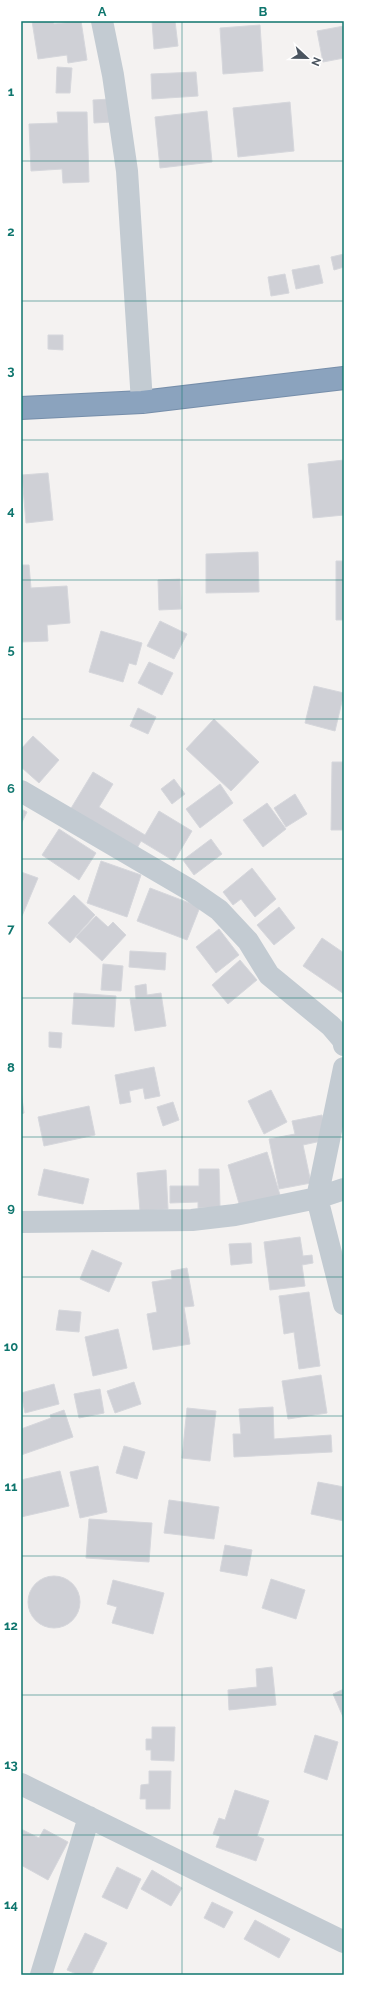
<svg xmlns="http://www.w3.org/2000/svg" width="365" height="1996" font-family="Raleway,sans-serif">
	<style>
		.building { fill: #cfd0d6; stroke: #d6d7dc }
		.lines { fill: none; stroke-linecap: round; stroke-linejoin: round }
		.highway-casing { stroke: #768eaa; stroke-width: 24 }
		.minor { stroke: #c3cbd2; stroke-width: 22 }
		.highway { stroke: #8ba3be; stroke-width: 22 }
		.grid { fill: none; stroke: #0f766e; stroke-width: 1; stroke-opacity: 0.55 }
		.neatline { fill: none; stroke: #0f766e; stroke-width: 1.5 }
		.grid-label { font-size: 13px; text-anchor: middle; font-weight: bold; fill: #0f766e }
	</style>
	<rect width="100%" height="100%" fill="#f4f2f1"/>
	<!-- building -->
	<path class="building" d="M32 21H53L54 24 81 21 87 60 68 63 67 55 38 59Z
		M152 21H175L178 46 154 49Z
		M260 25 263 71 223 74 220 28Z
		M344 26V58L323 62 317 31Z
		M57 67 72 68 70 93H56Z
		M196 72 198 96 152 99 151 74Z
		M111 99 112 122 94 123 93 100Z
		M290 102 294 151 238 157 233 108Z
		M207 111 212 162 160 168 155 117Z
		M57 112H87L89 182 63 183 62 169 31 171 29 124 58 123Z
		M344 254V267L334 270 331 257Z
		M319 265 323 283 296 289 292 270Z
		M285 274 289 293 271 296 268 277Z
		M48 335H63V350L48 349Z
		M344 460V515L313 518 308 464Z
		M48 473 53 520 26 523 22 475Z
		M258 552 259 592 206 593V554Z
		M336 561H344V620H336Z
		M21 565H29L31 588 67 586 70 623 47 625 48 641 21 642Z
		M180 579 181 609 159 610 158 580Z
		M160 621 187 634 174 659 147 646Z
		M101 631 142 643 136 665 129 663 123 682 89 672Z
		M149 662 173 673 162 695 138 683Z
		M314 686 344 693 335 731 305 723Z
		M138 708 156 717 148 734 130 726Z
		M214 719 259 762 231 791 186 749Z
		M33 736 59 760 39 783 21 767V749Z
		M332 762H344V830H331Z
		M93 772 113 784 99 807 145 835 159 811 192 831 174 861 141 841 136 850 70 810Z
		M174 779 185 794 172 804 161 789Z
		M220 784 233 803 200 828 186 809Z
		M295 794 307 814 286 827 274 808Z
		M267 803 286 829 263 847 243 820Z
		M21 809 27 812 21 824Z
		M59 829 96 853 79 880 42 855Z
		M211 839 222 854 194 875 183 860Z
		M101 861 141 875 127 917 87 903Z
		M252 868 276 899 255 917 241 899 233 905 223 892Z
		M21 872 38 878 22 916H21Z
		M150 888 200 907 187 940 137 921Z
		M74 895 95 915 70 943 48 923Z
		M279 907 295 928 274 945 257 925Z
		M96 916 108 927 113 922 126 935 102 961 76 937Z
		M219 929 239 955 216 973 196 947Z
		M322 938 344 953V994L303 966Z
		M130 951 166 953 165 970 129 967Z
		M240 960 257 980 228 1004 212 985Z
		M103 964 123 966 121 991 101 990Z
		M146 984 147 995 161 993 166 1026 135 1031 130 999H136L135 986Z
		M74 993 116 996 114 1027 72 1024Z
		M49 1032 62 1033 61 1048 49 1047Z
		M154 1067 160 1096 145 1099 143 1088 129 1091 131 1102 120 1104 115 1075Z
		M271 1090 287 1122 264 1134 248 1101Z
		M21 1091 24 1113 21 1114Z
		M173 1102 179 1120 163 1126 157 1107Z
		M89 1106 95 1135 44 1146 38 1117Z
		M322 1115 326 1140 303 1145 311 1183 279 1189 269 1139 295 1134 292 1121Z
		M267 1152 280 1195 240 1207 228 1165Z
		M44 1169 89 1179 83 1204 38 1195Z
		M199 1169H219L220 1207 198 1208V1202L170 1203V1186H199Z
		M166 1170 168 1209 140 1211 137 1173Z
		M300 1237 303 1256 312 1255 313 1263 302 1265 305 1286 270 1290 264 1242Z
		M251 1243 252 1263 231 1265 229 1244Z
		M92 1250 122 1263 109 1292 80 1279Z
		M187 1268 194 1306 184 1307 190 1344 153 1350 147 1314 157 1312 152 1282 172 1279 171 1271Z
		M309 1292 320 1366 299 1369 294 1332 284 1334 279 1296Z
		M59 1310 81 1312 79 1332 56 1330Z
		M118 1329 127 1368 93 1376 85 1337Z
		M321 1375 327 1413 288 1419 282 1381Z
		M134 1382 141 1404 115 1413 107 1391Z
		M54 1384 59 1404 25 1413 21 1393Z
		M100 1389 104 1413 79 1418 74 1394Z
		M273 1407 274 1439 331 1435 332 1452 234 1457 233 1434H241L239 1409Z
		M187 1408 216 1411 210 1461 182 1458Z
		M64 1410 73 1437 21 1455V1429L51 1418 50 1415Z
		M124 1446 145 1452 137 1479 116 1473Z
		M98 1466 107 1512 80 1518 70 1472Z
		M60 1471 69 1506 21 1517V1480Z
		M318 1482 344 1487V1521L311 1514Z
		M169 1500 219 1507 214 1539 164 1533Z
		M89 1519 152 1523 149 1562 86 1558Z
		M225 1545 252 1550 247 1576 220 1571Z
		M28 1602a26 26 0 1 1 52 0a26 26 0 1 1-52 0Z
		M271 1579 305 1590 296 1619 262 1608Z
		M113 1580 164 1593 153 1634 112 1623 117 1607 107 1604Z
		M272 1667 276 1705 229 1710 228 1690 257 1687 256 1669Z
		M344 1689V1719L333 1694Z
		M152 1727H175L174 1761 151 1760V1750H146V1739H152Z
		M315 1735 338 1742 327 1780 304 1772Z
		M149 1771H171L170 1809H146V1799H140L141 1785 149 1784Z
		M235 1790 269 1801 257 1836 264 1839 256 1861 216 1847 220 1836 213 1834 219 1818 225 1820Z
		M21 1829 39 1838 44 1829 68 1842 48 1880 21 1865Z
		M117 1867 141 1879 127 1909 102 1897Z
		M152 1870 182 1888 171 1906 141 1889Z
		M212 1902 233 1912 224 1928 204 1918Z
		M255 1920 290 1939 279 1958 244 1939Z
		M85 1933 107 1943 91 1975H79L67 1970Z"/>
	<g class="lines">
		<defs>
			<path id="highway" d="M21 408 142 402 344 378"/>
		</defs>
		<!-- highway casing -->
		<use href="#highway" class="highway-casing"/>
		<!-- minor -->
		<path class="minor" d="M102 21 113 75 127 171 142 402
			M21 791 190 890 219 910 248 941 269 975 331 1026 343 1040 344 1045
			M344 1068 317 1198 344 1304
			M21 1222 192 1220 235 1215 317 1198 344 1189
			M21 1784 344 1942
			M41 1975 89 1817"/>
		<!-- highway -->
		<use href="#highway" class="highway"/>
	</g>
	<!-- grid -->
	<path class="grid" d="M182 21V1975M21 161H344M21 301H344M21 440H344M21 580H344M21 719H344M21 859H344M21 998H344M21 1137H344M21 1277H344M21 1416H344M21 1556H344M21 1695H344M21 1835H344"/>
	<!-- border -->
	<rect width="365" height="1996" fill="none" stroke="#ffffff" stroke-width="44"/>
	<!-- north arrow -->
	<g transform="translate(307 58) rotate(112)" stroke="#ffffff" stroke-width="3" paint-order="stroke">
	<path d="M0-3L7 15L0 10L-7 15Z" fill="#4a545f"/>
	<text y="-6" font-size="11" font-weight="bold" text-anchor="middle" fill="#4a545f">N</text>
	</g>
	<rect x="22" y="22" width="321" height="1952" class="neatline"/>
	<g class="grid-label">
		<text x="102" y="16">A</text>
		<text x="263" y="16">B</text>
		<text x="11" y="96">1</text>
		<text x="11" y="236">2</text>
		<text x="11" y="375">3</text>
		<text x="11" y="515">4</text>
		<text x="11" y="654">5</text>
		<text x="11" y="793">6</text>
		<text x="11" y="933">7</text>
		<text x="11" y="1072">8</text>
		<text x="11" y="1212">9</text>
		<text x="11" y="1351">10</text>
		<text x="11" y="1491">11</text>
		<text x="11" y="1630">12</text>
		<text x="11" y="1769">13</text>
		<text x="11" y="1909">14</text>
	</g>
</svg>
